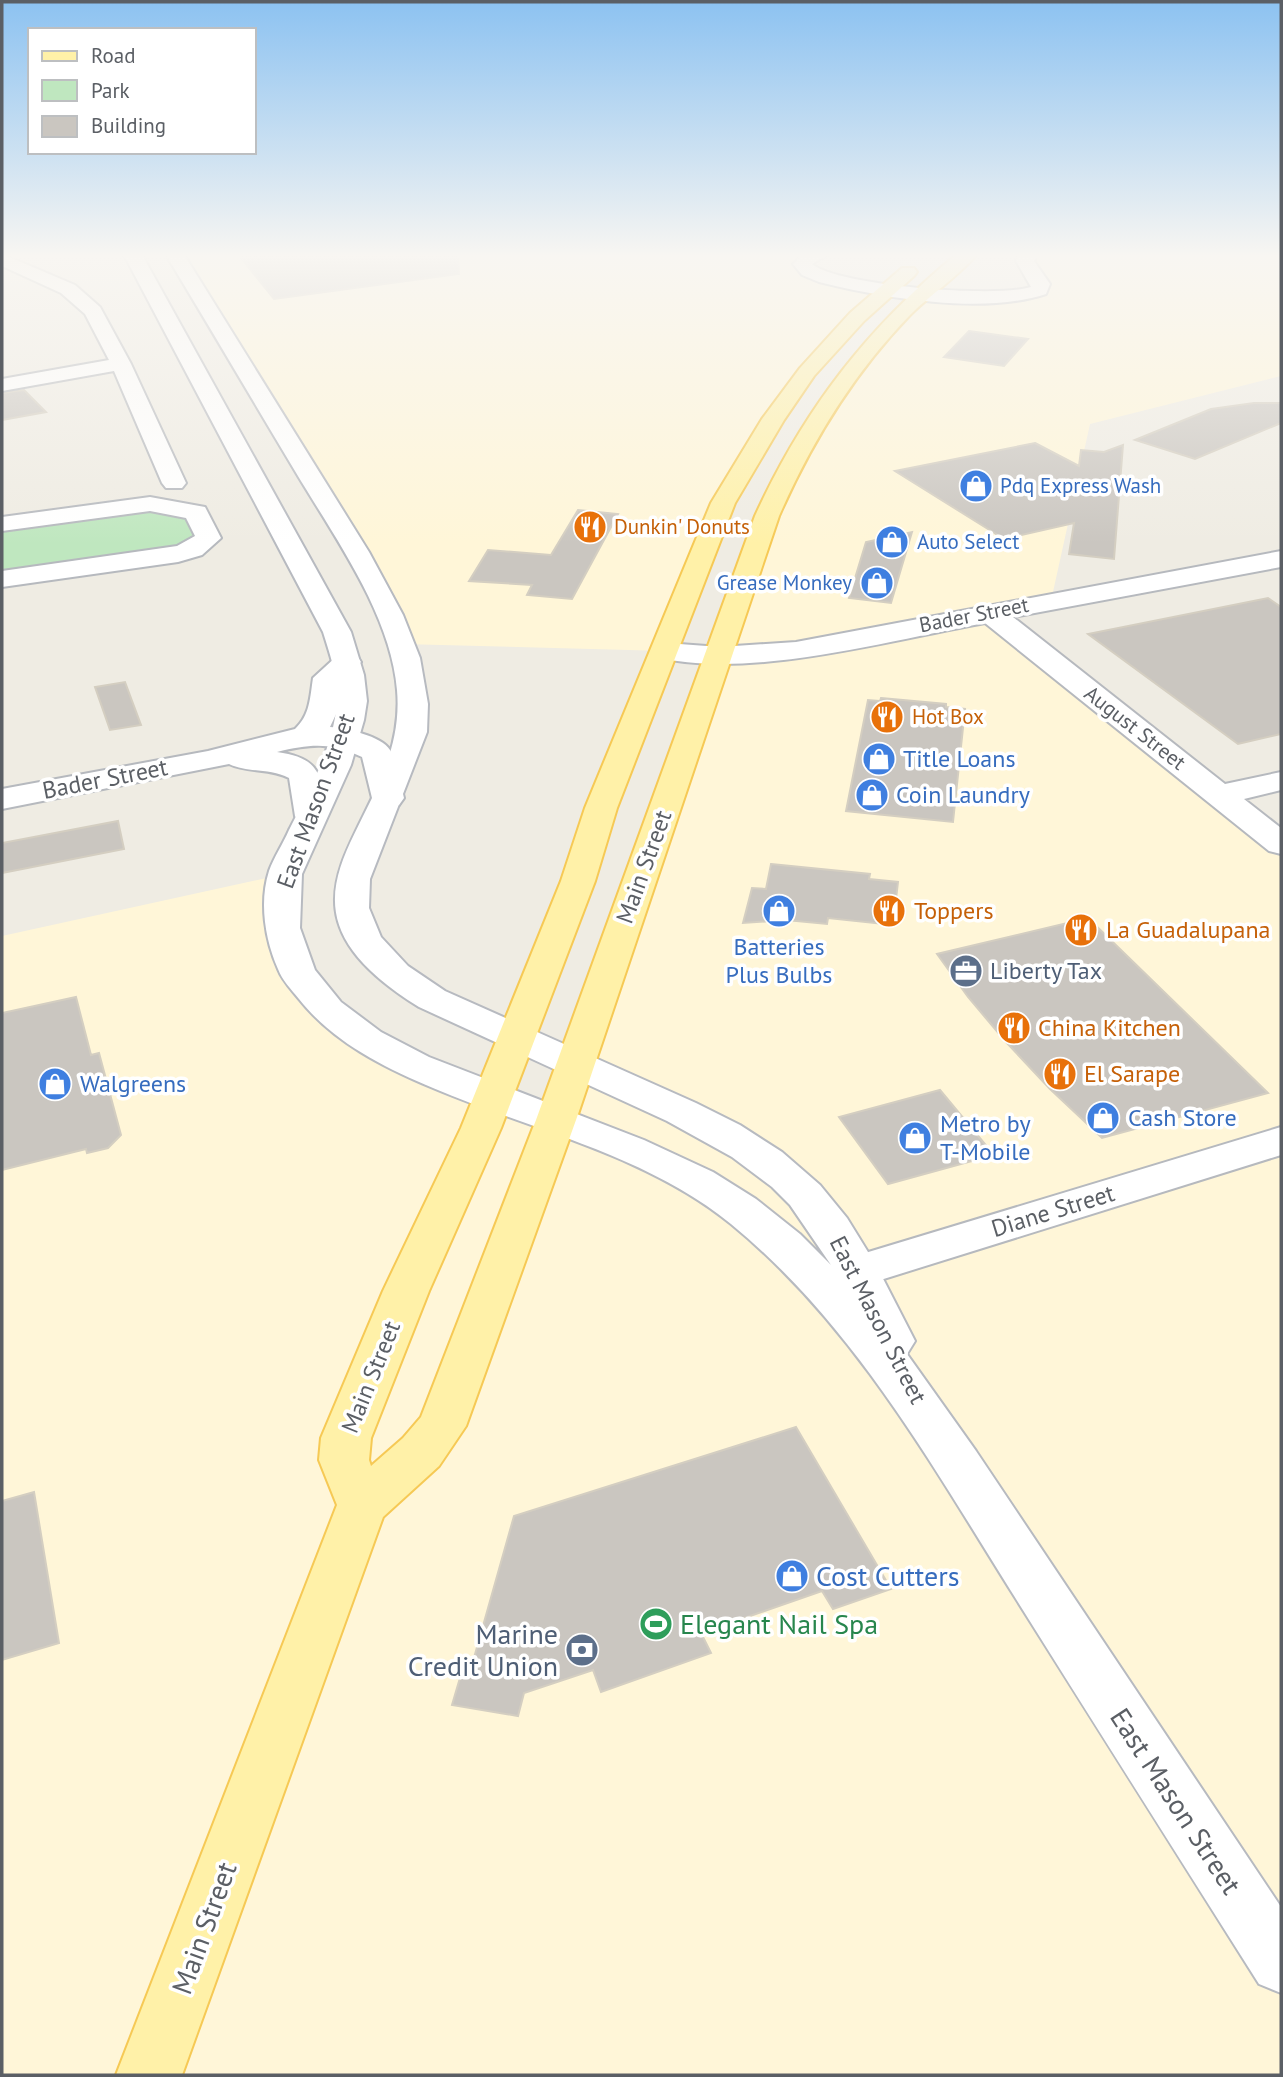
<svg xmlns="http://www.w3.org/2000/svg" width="1283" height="2077" font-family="'PT Sans',sans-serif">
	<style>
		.commercial { fill: #fff6d8 }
		.green { fill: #bfe7bf }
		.building { fill: #cac6c0; stroke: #d4cec1; stroke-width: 2 }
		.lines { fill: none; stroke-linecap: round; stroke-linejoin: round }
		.street-casing { stroke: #b6b9be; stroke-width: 4 }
		.secondary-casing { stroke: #b7bac0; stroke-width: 4 }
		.primary-casing { stroke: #f6c955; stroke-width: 4 }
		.street { fill: #fff; fill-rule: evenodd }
		.secondary { fill: #fff; fill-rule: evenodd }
		.primary { fill: #fff1a8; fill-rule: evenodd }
		.labels { text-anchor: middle; stroke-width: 7; stroke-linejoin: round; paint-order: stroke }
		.far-shop-label { font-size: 21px; fill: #366cbe; stroke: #fff; text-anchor: start }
		.far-food-label { font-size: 21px; fill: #c56008; stroke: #fff; text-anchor: start }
		.far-street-label { font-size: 21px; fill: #5b5f65; stroke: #fff }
		.shop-label { font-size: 24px; fill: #366cbe; stroke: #fff; text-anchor: start }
		.street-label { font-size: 24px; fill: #5b5f65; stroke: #fff }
		.food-label { font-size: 24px; fill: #c56008; stroke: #fff; text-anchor: start }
		.service-label { font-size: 24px; fill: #4e5e75; stroke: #fff; text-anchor: start }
		.near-shop-label { font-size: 28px; fill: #366cbe; stroke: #fff; text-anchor: start }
		.near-leisure-label { font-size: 28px; fill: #27864d; stroke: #fff; text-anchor: start }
		.near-service-label { font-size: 28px; fill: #4e5e75; stroke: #fff; text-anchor: end }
		.near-street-label { font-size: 28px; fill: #5b5f65; stroke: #fff }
	</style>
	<rect width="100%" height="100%" fill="#efece3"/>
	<!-- commercial -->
	<path class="commercial" d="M174 253H821L810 257 808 271 892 287 773 419 666 651 402 644Z
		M1028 253H1281V376L1090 424 1051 601 990 612 1281 844V2075H2V936L285 874 281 890 333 1014 556 1120 789 463 921 291 1033 294Z"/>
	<!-- green -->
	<path class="green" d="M152 510 186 516 198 538 173 549 2 573V530Z"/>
	<!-- building -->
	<path class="building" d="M237 253H458L459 274 274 299Z
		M969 331 1028 339 1004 366 944 357Z
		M24 390 46 412 2 420V393Z
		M1254 403H1281V423L1195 459 1135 440 1211 409Z
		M1035 443 1079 466 1081 450 1104 452 1123 445 1114 559 1069 554 1074 523 1004 539 895 471Z
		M578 510 618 514 572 599 527 595 532 585 469 581 488 550 551 555Z
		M912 532 891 603 849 598 866 542Z
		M1268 598 1281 607V734L1238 744 1088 634Z
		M125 682 141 725 110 730 95 687Z
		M881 698 946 704V707L965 709 953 822 846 811 868 700 880 701Z
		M118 821 124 849 2 873V843Z
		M771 864 870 874 869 879 898 882 893 925 828 918 827 924 786 920 743 923 752 888 766 889Z
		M1088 918 1122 951 1268 1093 1102 1138 1050 1089 1006 1042 968 997 937 954Z
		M76 997 91 1055 99 1053 121 1135 108 1148 87 1153 86 1149 2 1170V1013Z
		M940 1090 994 1155 888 1184 839 1117Z
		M796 1427 891 1589 833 1609 822 1591 701 1633 711 1653 601 1692 593 1670 524 1693 518 1716 452 1705 462 1671 470 1672 514 1516Z
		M34 1492 59 1643 2 1660V1501Z"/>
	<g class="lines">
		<defs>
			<path id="street" d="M804 253H830L812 264C838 286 997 298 1031 287L1016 261 1019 253H1037L1034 261 1050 284 1046 294C983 315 883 298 819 282L802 275 793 264Z
				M2 254 75 285 100 307 131 364 186 483 182 488H166L162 483 114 371 2 391V379L109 360 85 314 61 293 2 266Z
				M150 497 205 507 221 538 202 555 178 562 2 587V571L177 546 195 536 186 518 150 511 2 531V517Z
				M1281 551V567L1013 617 1225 784 1281 772V790L1244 799 1281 828V854L1269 851 985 623C891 640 749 680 656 657L652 651 656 645 666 643 720 647 796 642Z
				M347 653 357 656 361 662 341 681 338 710 330 727C345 728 382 736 390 750 398 764 400 783 404 798L399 805 388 808 377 805 372 798 362 757C330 742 311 744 277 752 323 758 321 778 327 816L323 823 311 826 299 823 295 816 289 778C270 768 248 773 229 764L2 809V789L208 751 295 729C310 715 310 698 313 678L337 656Z
				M1281 1127V1155L874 1282 827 1300 811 1295 804 1284 811 1273 842 1260Z"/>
			<path id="secondary" d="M123 253H141L351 632 364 675 367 701 364 720 351 765 302 874 300 928 315 970 341 1002 381 1032 429 1057 644 1140 713 1172 756 1199 800 1234 831 1265 790 1205 772 1187 732 1157 667 1121 419 1007C237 894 409 825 397 690 391 614 333 535 295 471 252 399 209 326 165 253H183L369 552 403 615 420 658 428 704 427 732 370 879 369 908 381 937 408 966 445 991 696 1103 740 1125 782 1152 820 1185 847 1218 876 1265 915 1341 907 1354 976 1451 1281 1907V1993L1259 1984C1176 1853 1093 1722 1011 1591 929 1460 852 1323 731 1224 647 1155 532 1130 433 1088 383 1067 333 1042 299 999 291 989 282 980 278 969 265 940 259 902 269 871 274 857 283 844 289 830 309 791 333 748 337 703 339 679 330 655 323 632Z"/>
			<path id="primary" d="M958 253H978C959 276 931 294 910 315 853 374 812 441 779 516L576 1120 466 1426 439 1466 383 1517 182 2075H116L337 1505 319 1460 321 1438 383 1291 461 1128 561 881 585 808 711 503 762 419 800 368 850 313 902 268H914L917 272 914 276 864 321 814 376 784 420 735 503 617 808 595 881 501 1128 429 1291 371 1438 369 1460 371 1466 403 1438 421 1417 536 1120 755 516C804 409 867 328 958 253Z"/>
		</defs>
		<!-- street casing -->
		<use href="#street" class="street-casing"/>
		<!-- secondary casing -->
		<use href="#secondary" class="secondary-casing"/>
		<!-- primary casing -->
		<use href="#primary" class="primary-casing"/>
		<!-- street -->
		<use href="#street" class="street"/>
		<!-- secondary -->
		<use href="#secondary" class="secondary"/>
		<!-- primary -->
		<use href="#primary" class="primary"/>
	</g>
	<!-- sky -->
	<linearGradient id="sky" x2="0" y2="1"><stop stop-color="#8cc2f1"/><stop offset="0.47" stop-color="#f8f6f2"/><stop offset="1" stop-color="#f8f6f2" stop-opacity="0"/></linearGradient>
	<rect width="1283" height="544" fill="url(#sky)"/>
	<!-- icons -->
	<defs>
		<symbol id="shop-disc" viewBox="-11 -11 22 22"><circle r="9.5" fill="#3f7fe0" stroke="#fff"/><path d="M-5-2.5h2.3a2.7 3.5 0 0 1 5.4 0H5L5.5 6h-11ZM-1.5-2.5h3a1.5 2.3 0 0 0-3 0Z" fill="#fff"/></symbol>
		<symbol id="restaurant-disc" viewBox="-11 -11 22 22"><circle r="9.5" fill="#e8710a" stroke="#fff"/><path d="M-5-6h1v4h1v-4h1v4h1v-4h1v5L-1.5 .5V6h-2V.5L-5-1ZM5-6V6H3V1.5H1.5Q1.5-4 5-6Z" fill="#fff"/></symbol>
		<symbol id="office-disc" viewBox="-11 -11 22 22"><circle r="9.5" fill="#5c6f8a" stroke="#fff"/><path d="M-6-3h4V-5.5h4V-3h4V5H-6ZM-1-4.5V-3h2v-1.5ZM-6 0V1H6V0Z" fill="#fff"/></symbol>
		<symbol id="stadium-disc" viewBox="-11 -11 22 22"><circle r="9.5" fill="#2e9e5b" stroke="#fff"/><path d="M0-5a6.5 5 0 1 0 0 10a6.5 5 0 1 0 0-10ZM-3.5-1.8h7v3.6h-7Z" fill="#fff"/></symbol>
		<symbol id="bank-disc" viewBox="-11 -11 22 22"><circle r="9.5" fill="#5c6f8a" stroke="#fff"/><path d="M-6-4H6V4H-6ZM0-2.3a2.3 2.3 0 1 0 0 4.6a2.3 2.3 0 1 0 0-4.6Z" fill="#fff"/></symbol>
	</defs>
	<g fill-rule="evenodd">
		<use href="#shop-disc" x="957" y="467" width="38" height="38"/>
		<use href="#restaurant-disc" x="571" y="508" width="38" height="38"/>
		<use href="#shop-disc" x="873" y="523" width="38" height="38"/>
		<use href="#shop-disc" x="858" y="564" width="38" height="38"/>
		<use href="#restaurant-disc" x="868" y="698" width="38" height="38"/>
		<use href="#shop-disc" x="860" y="740" width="38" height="38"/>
		<use href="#shop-disc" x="853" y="776" width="38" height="38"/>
		<use href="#shop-disc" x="760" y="892" width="38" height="38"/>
		<use href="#restaurant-disc" x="870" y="892" width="38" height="38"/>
		<use href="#restaurant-disc" x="1062" y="911" width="38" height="38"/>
		<use href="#office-disc" x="947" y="952" width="38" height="38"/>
		<use href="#restaurant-disc" x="995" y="1009" width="38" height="38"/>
		<use href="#restaurant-disc" x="1041" y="1055" width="38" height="38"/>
		<use href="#shop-disc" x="36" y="1065" width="38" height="38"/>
		<use href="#shop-disc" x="1084" y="1099" width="38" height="38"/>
		<use href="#shop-disc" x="896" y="1119" width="38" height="38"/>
		<use href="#shop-disc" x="773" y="1557" width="38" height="38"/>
		<use href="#stadium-disc" x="637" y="1605" width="38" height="38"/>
		<use href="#bank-disc" x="563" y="1631" width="38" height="38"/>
	</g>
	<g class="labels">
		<!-- far-shop labels -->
		<g class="far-shop-label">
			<text x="1000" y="493">Pdq Express Wash</text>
			<text x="917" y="549">Auto Select</text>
			<text x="852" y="590" text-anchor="end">Grease Monkey</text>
		</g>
		<!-- far-food labels -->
		<g class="far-food-label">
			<text x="614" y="534">Dunkin' Donuts</text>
			<text x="912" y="724">Hot Box</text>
		</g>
		<!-- far-street labels -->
		<g class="far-street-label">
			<text transform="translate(974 615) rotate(-11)" y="7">Bader Street</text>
			<text transform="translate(1135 728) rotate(38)" y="7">August Street</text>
		</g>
		<!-- shop labels -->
		<g class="shop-label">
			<text x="903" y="767">Title Loans</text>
			<text x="896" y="803">Coin Laundry</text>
			<text x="779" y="955" text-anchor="middle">Batteries<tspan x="779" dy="28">Plus Bulbs</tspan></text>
			<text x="80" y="1092">Walgreens</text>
			<text x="1128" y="1126">Cash Store</text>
			<text x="940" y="1132">Metro by<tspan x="940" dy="28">T-Mobile</tspan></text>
		</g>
		<!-- street labels -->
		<g class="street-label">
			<text transform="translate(105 779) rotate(-11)" y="8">Bader Street</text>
			<text transform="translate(316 801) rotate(-70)" y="8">East Mason Street</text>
			<text transform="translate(644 867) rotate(-70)" y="8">Main Street</text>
			<text transform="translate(1053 1211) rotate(-17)" y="8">Diane Street</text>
			<text transform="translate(878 1320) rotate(63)" y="8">East Mason Street</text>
			<text transform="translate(371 1377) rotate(-68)" y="8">Main Street</text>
		</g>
		<!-- food labels -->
		<g class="food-label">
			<text x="914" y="919">Toppers</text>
			<text x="1106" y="938">La Guadalupana</text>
			<text x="1038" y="1036">China Kitchen</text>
			<text x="1084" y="1082">El Sarape</text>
		</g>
		<!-- service labels -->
		<g class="service-label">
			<text x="990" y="979">Liberty Tax</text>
		</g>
		<!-- near-shop labels -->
		<g class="near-shop-label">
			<text x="816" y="1586">Cost Cutters</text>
		</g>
		<!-- near-leisure labels -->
		<g class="near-leisure-label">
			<text x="680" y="1634">Elegant Nail Spa</text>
		</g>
		<!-- near-service labels -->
		<g class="near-service-label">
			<text x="558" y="1644">Marine<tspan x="558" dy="32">Credit Union</tspan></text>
		</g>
		<!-- near-street labels -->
		<g class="near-street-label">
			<text transform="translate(1176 1801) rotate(57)" y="10">East Mason Street</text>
			<text transform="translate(204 1928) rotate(-70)" y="10">Main Street</text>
		</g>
	</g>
	<!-- border -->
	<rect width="1283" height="2077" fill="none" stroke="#5b5f65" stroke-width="7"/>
	<!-- legend -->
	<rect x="28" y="28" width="228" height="126" fill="#ffffff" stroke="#bdbfc1" stroke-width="2"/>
	<rect x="42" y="51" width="35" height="10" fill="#fff1a8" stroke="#bdbfc1" stroke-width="2"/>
	<text x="91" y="63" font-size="21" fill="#5b5f65">Road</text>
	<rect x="42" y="80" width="35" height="21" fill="#bfe7bf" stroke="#bdbfc1" stroke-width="2"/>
	<text x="91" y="98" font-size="21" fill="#5b5f65">Park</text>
	<rect x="42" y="116" width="35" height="21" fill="#cac6c0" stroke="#bdbfc1" stroke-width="2"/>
	<text x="91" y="133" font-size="21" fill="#5b5f65">Building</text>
</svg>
